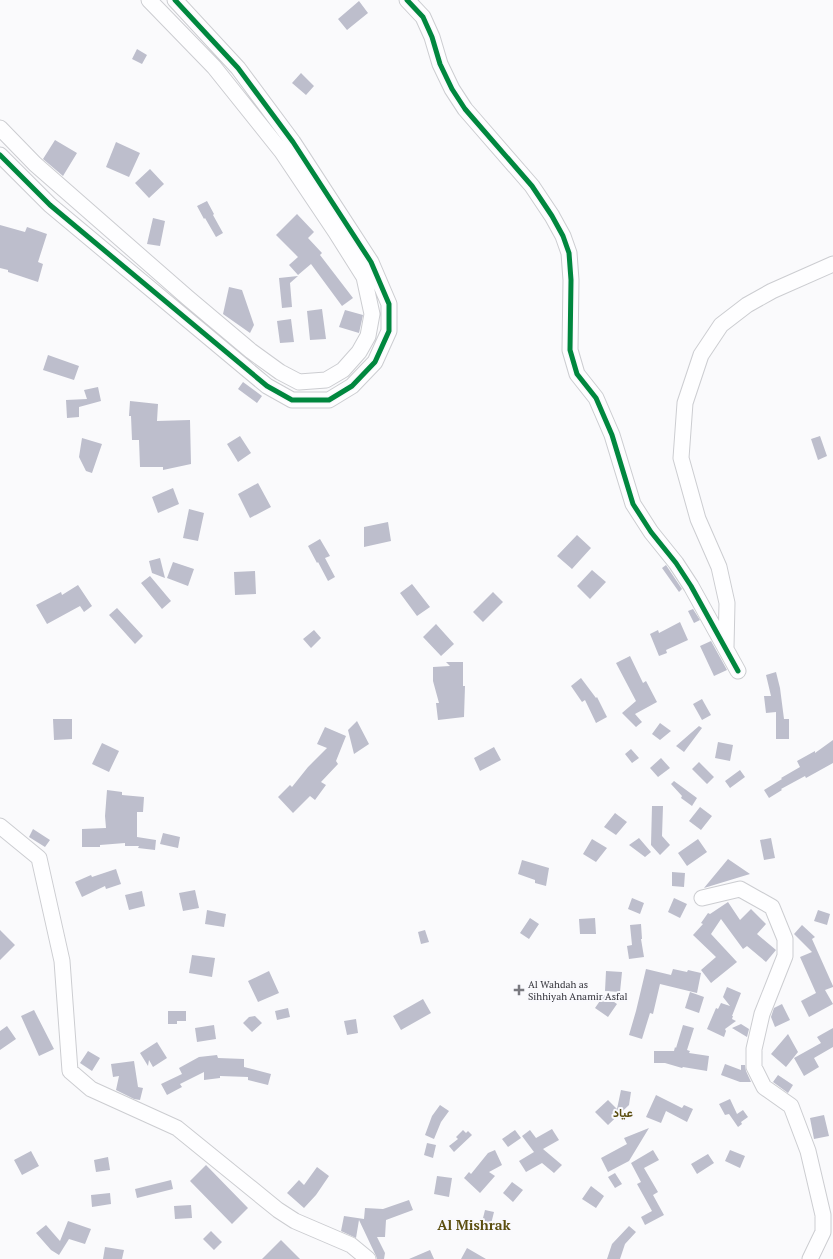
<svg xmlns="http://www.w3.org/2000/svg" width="833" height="1259" font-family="'PT Serif',Vazirmatn,serif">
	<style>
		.building { fill: #bdbecc }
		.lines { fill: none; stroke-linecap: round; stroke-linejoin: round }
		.minor-casing { stroke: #cccdd1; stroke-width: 17 }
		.minor { stroke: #fefeff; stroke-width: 15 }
		.cycleway-casing { stroke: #f9f9fd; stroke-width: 8 }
		.cycleway { stroke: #00873e; stroke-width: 5 }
		.poi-dot { fill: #79797f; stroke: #f9f9fd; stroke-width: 1.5 }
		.labels { text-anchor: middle; stroke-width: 4; stroke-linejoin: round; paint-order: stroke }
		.poi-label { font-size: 10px; fill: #34343b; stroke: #f9f9fd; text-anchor: start }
		.quarter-label { font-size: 12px; font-weight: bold; fill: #5b4e0f; stroke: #f9f9fd }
		.district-label { font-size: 14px; font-weight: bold; fill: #5b4e0f; stroke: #f9f9fd }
	</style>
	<rect width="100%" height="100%" fill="#fafafc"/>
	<!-- building -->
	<path class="building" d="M359 1 368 13 347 30 338 19Z
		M137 49 147 55 142 64 132 59Z
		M301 73 314 86 306 95 292 83Z
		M55 140 77 153 63 176 43 159Z
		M116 142 140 153 129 177 106 167Z
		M150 169 164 184 149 198 135 183Z
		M207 201 214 214 213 215 223 233 216 237 205 218 204 219 197 206Z
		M297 214 314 232 308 238 322 253 320 255 353 298 342 306 311 264 298 275 289 265 298 257 276 235Z
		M153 218 165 221 160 246 147 244Z
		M0 225 25 232 27 227 47 234 38 262 43 264 38 282 8 272V270L0 268Z
		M298 276 290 283 292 307 282 308 279 278Z
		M229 287 242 290 254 325 250 333 223 314Z
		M322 309 326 339 310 340 307 311Z
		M345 310 363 315 359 333 339 327Z
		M291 319 294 342 280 343 277 321Z
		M48 355 79 366 74 380 43 370Z
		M243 382 262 396 257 403 238 389Z
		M98 387 101 401 79 407V417L67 418 66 400 87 399 84 390Z
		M130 401 158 404 157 421 190 420 191 464 163 470V467H140L139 440H132L131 416H129Z
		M240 436 251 453 238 462 227 444Z
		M820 436 827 456 818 460 811 439Z
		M82 438 102 444 92 473 86 471 79 457Z
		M258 483 271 507 250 518 238 494Z
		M173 488 179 504 158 513 152 497Z
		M189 509 204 513 198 541 183 538Z
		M388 522 391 541 364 547V527Z
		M577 535 591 548 572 569 557 556Z
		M320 539 330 556 325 558 335 577 328 581 318 562 317 563 308 546Z
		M160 558 165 578 152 573 149 561Z
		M173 562 194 569 188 586 167 578Z
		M666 565 682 589 679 592 662 568Z
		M592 570 606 582 590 599 577 586Z
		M255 571 256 594 235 595 234 572Z
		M150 576 171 601 162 609 141 583Z
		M412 584 430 607 417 616 400 593Z
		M78 585 92 606 84 612 80 606 47 624 36 605 61 592 62 595Z
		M493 592 503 602 483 622 473 612Z
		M117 608 143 636 135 644 109 615Z
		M693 609 700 620 694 623 688 611Z
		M680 622 688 640 666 650 667 653 659 656 650 634 658 630 659 633Z
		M436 624 454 644 441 656 423 637Z
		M314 630 321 638 311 648 303 639Z
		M711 641 727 670 714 676 700 646Z
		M630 656 643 683 646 681 657 702 635 714 642 722 636 727 622 713 636 701 616 663Z
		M446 662H463V686H465L464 717 438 720 436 703H439L433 681V667L450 666Z
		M776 672 780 688 784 719H789V739H776V712L766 713 764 696H771L766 675Z
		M581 678 596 698 597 697 607 717 596 723 585 700 582 702 571 686Z
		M702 699 711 715 702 720 693 704Z
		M53 719H72V739L54 740Z
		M357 721 369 744 354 754 348 730Z
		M660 723 671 731 660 740 652 734Z
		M699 726 702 728 684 752 676 746Z
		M325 727 346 736 336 761 338 764 321 782 326 785 315 800 310 796 293 813 278 797 290 785 292 787 308 767 327 748 317 744Z
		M833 740V763L806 778 805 776 781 789 782 790 769 798 764 790 782 779 781 778 800 767 797 761 815 751V753Z
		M718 742 733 745 730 761 715 758Z
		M102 743 119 751 109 772 92 764Z
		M494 747 501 760 480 771 474 758Z
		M631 749 639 758 632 763 625 754Z
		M661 758 670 768 658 777 650 768Z
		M699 762 714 777 707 784 692 769Z
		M740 770 745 777 730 788 725 781Z
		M674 781 697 798 692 806 681 798 682 796 671 784Z
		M107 790 122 792V795L144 797 143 812H137V837L156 840 155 850 138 848 139 846H125V843L100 845V847H82V829L106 828 105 816Z
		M652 806H663L662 836 670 845 660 855 651 845Z
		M700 807 712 816 701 830 689 821Z
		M615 813 627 822 616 835 604 827Z
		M33 829 50 840 45 847 29 837Z
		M163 833 180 837 178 848 160 844Z
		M639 838 651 852 645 857 629 845Z
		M771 838 775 858 764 860 760 840Z
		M592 839 607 848 596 862 583 854Z
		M698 839 707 852 687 866 678 853Z
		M728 859 750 874 704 888Z
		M522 860 549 868 546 886 535 883V880L518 874Z
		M116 869 121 884 106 889 105 886 82 897 75 882 91 875 92 877Z
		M672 872 685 873 684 887 672 886Z
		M195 890 199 908 183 911 179 893Z
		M142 891 145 906 129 910 125 895Z
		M632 898 644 903 640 914 628 909Z
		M674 898 687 904 680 918 668 912Z
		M728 902 740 920 751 909 766 924 757 934 776 950 766 962 747 946 743 949 721 919 711 934 737 962 711 983 701 970 716 957 693 935 703 924 701 923 708 913 710 914Z
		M207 910 226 914 224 927 205 924Z
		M818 910 830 914 827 925 814 921Z
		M530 918 539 924 529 939 520 933Z
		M595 918 596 934H580L579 919Z
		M641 924 642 939H641L644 957 629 959 627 946 632 945 630 925Z
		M802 925 815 937 812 939 833 986V987L825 990 833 1004 809 1017 801 1001 816 993 800 957 812 952 794 934Z
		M0 930 15 945 0 960Z
		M425 930 429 942 421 944 418 932Z
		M192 955 215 958 212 977 189 973Z
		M646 969 671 975 673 969 687 972 688 970 701 973 697 993 660 984 653 1014 650 1013 642 1039 629 1035 636 1011Z
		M269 971 279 993 258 1002 248 981Z
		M606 971 622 972 620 992 605 991Z
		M727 987 741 993 732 1016H733L732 1019 736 1021 725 1029 726 1031 724 1037 707 1029 716 1008 718 1009 721 1003 730 1006 723 997Z
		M690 992 704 997 699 1013 685 1008Z
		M604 995 617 1004 608 1017 595 1008Z
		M423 999 431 1013 401 1030 393 1016Z
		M782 1004 790 1020 775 1027 771 1017 774 1008Z
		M288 1008 290 1017 277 1020 275 1011Z
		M34 1010 54 1049 39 1056 21 1016Z
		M168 1011H186V1021H177V1024H168Z
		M255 1016 262 1023 252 1032 243 1023 249 1017Z
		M356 1019 358 1033 347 1035 344 1021Z
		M741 1024 749 1029 747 1037 732 1028Z
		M214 1025 216 1039 197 1042 195 1028Z
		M683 1025 694 1028 687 1050 690 1051 689 1053 709 1056 707 1071 683 1067 682 1068 665 1063H654V1051H674L675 1047 676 1048Z
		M7 1026 16 1039 0 1050V1031Z
		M833 1028V1047L814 1058 819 1067 804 1076 794 1058 821 1043 817 1037Z
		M788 1034 798 1052 786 1067 771 1054Z
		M157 1042 167 1058 153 1067 149 1060 148 1066 140 1053Z
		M88 1051 100 1058 92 1071 80 1063Z
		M217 1055 218 1058 244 1059V1067L271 1074 268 1085 248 1080V1077L220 1076V1078L204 1080V1072L180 1084 182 1087 167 1095 161 1084 182 1074 179 1068 199 1057Z
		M134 1061 138 1087 143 1088 140 1100 134 1099 116 1090 119 1076 113 1077 111 1064Z
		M725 1064 741 1070V1065H745L746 1071 751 1082H740L721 1075Z
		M778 1075 793 1085 788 1093 773 1082Z
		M621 1090 631 1092 629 1105 608 1125 595 1112 608 1100 617 1109Z
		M656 1095 682 1108 684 1105 693 1109 687 1122 666 1111 661 1123 646 1117Z
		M730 1099 737 1114 743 1110 748 1117 741 1122 742 1124 738 1127 729 1114 725 1115 719 1104Z
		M440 1105 449 1111 441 1122 434 1139 425 1135 432 1116Z
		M824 1115 829 1136 814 1139 810 1118Z
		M649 1128 629 1161 608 1172 601 1158 627 1144 624 1138Z
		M552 1129 559 1140 543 1149 562 1165 554 1173 542 1163 526 1172 519 1161 534 1152 522 1136 530 1130 536 1138Z
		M463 1130 466 1133 468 1131 472 1135 454 1152 449 1146 458 1139 456 1137Z
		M515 1130 521 1138 508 1147 502 1139Z
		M427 1143 436 1145 433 1158 424 1155Z
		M495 1150 502 1165 489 1172 495 1176 480 1193 464 1178 469 1172 471 1174 488 1153Z
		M653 1150 659 1160 644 1168 658 1192 653 1195 664 1215 645 1225 641 1217 652 1211 637 1184 641 1182 631 1163Z
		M730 1150 745 1156 740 1168 725 1161Z
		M31 1151 39 1166 22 1175 14 1160Z
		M708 1154 714 1163 697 1174 691 1164Z
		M108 1157 110 1170 96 1172 94 1160Z
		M206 1165 248 1208 232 1224 190 1181Z
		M317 1167 329 1176 316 1195 304 1208 287 1193 299 1180 304 1185Z
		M615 1173 622 1184 615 1188 608 1177Z
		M437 1176 452 1178 449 1197 434 1194Z
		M171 1180 173 1189 137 1198 135 1189Z
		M512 1182 523 1190 513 1202 503 1193Z
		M591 1186 604 1196 596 1208 582 1199Z
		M110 1193 111 1204 92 1207 91 1195Z
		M409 1200 413 1210 386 1220 385 1237H377L385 1253 384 1259H377L376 1256 359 1220 356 1238 341 1231 344 1216 364 1219 365 1208 383 1209Z
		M191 1205 192 1218 175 1219 174 1206Z
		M485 1210 494 1212 491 1224 482 1222Z
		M68 1221 91 1229 85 1244 69 1239 59 1255 51 1250 36 1233 46 1225 60 1241Z
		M629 1226 636 1232 625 1244 620 1259H607L612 1244Z
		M211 1231 222 1242 214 1250 203 1239Z
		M281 1240 300 1259H262Z
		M105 1247 124 1250 122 1259H103Z
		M467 1248 486 1259H461Z
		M430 1250 434 1259H409Z"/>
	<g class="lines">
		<defs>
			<path id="minor" d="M407 0 423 17 432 37 440 64 452 89 465 109 532 186 552 216 563 236 569 253 571 280 570 350 577 374 596 398 612 435 633 504 651 532 676 563 691 586 738 671
				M0 128 35 164 188 298 251 351 280 372 299 382 326 380 343 370 359 352 368 336 372 314 364 277 335 231 282 152 214 67 149 0
				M0 155 50 205 267 386 292 400H329L352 386 375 362 389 331V304L371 262 293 142 238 68 175 0
				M726 647 727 603 719 567 698 519 681 458 685 403 701 355 721 325 747 305 772 291 833 264
				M0 826 39 858 62 961 70 1071 91 1089 177 1128 278 1210 295 1221 351 1245 368 1259
				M702 898 740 889 772 907 785 939V956L762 1014 754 1049V1067L764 1087 791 1106 808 1151 823 1215V1232L810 1259"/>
		</defs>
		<!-- minor casing -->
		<use href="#minor" class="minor-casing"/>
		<!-- minor -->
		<use href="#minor" class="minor"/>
		<defs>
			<path id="cycleway" d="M407 0 423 17 432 37 440 64 452 89 465 109 532 186 552 216 563 236 569 253 571 280 570 350 577 374 596 398 612 435 633 504 651 532 676 563 691 586 738 671
				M0 155 50 205 267 386 292 400H329L352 386 375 362 389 331V304L371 262 293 142 238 68 175 0"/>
		</defs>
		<!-- cycleway casing -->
		<use href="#cycleway" class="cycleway-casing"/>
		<!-- cycleway -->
		<use href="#cycleway" class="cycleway"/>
	</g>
	<!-- markers -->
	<path class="poi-dot" d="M517 984h4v4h4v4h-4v4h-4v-4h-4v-4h4z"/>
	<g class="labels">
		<!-- poi labels -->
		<g class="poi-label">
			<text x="528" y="988">Al Wahdah as<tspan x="528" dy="12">Sihhiyah Anamir Asfal</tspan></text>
		</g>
		<!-- quarter labels -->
		<g class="quarter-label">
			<text x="623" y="1117">عياد</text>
		</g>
		<!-- district labels -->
		<g class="district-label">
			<text x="474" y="1230">Al Mishrak</text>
		</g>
	</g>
</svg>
